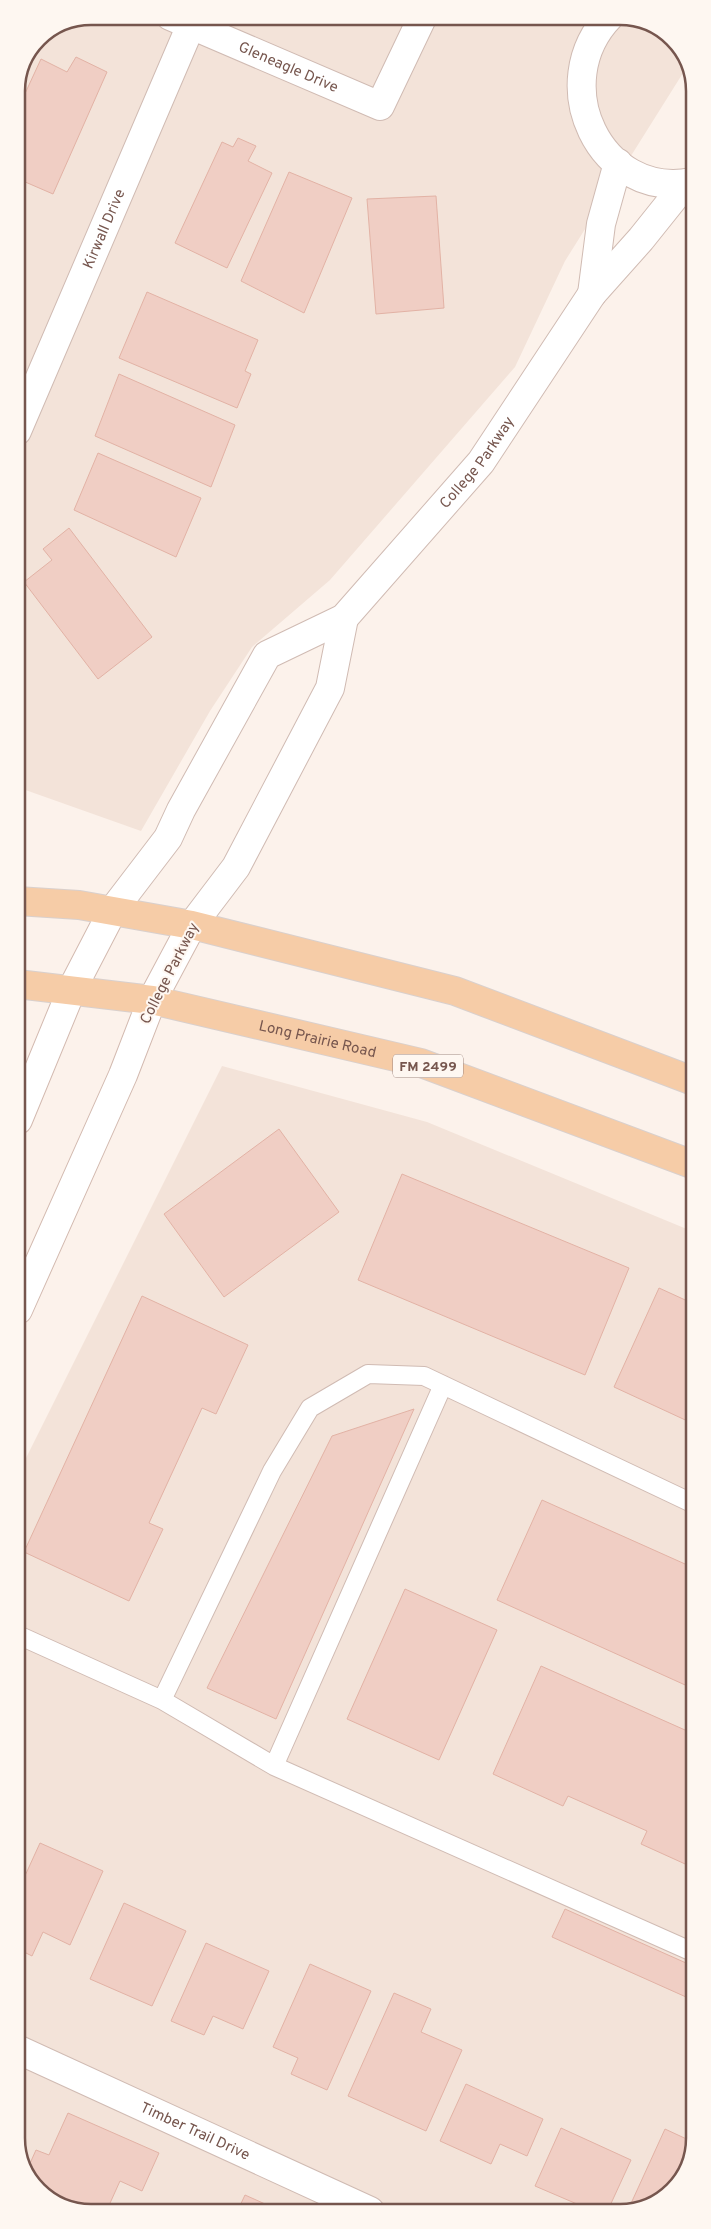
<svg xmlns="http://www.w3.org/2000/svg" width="711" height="2229" font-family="Overpass,sans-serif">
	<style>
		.residential { fill: #f3e3d9 }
		.building { fill: #f0cec4; stroke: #e2b2a5 }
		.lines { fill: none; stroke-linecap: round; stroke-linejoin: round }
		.lane-casing { stroke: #d0bbb3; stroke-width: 20 }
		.street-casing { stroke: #d0bbb3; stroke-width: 30 }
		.secondary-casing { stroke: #d3bab0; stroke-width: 30 }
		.primary-casing { stroke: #d9d0cd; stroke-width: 30 }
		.lane { stroke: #fff; stroke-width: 18 }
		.street { stroke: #fff; stroke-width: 28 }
		.secondary { stroke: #fff; stroke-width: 28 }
		.primary { stroke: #f6cca7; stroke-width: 28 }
		.labels { text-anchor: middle; stroke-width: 4; stroke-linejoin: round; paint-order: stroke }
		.shield { fill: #fef7f1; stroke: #9f867f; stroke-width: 1 }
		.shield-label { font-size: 14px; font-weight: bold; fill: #76564e }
		.street-label { font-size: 15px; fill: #76564e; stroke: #fef7f1 }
		.rim { fill: none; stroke: #76564e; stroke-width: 2.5 }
	</style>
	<rect width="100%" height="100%" fill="#fcf2eb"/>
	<!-- residential -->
	<path class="residential" d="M91 16H625L669 35 688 65 565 261 515 367 330 580 252 647 210 711 141 831 17 787 16 87 38 38Z
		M222 1066 427 1122 694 1232 695 2138 679 2184 639 2210 86 2213 42 2194 19 2157 18 1474Z"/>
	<!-- building -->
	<path class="building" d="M76 57 107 72 53 194 16 178V113L41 59 67 72Z
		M238 138 256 146 248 161 272 173 227 268 175 243 222 142 233 147Z
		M289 172 352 198 304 313 241 281Z
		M436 196 444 308 376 314 367 199Z
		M147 292 258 340 245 371 251 374 237 408 119 358Z
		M119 374 235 425 211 487 95 436Z
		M98 453 201 498 176 557 74 510Z
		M69 528 152 637 98 679 24 582 52 560 43 549Z
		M279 1129 339 1212 224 1297 164 1214Z
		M402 1174 629 1268 585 1375 358 1280Z
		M659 1288 694 1304V1424L614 1387Z
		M142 1296 248 1345 216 1414 202 1408 149 1523 163 1529 129 1601 24 1552Z
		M414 1409 276 1719 207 1688 332 1436Z
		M542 1500 694 1568V1689L497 1600Z
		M405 1589 497 1630 439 1760 347 1719Z
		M541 1666 694 1734V1868L641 1844 647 1831 568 1796 563 1806 493 1774Z
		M40 1843 103 1871 70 1945 43 1932 32 1956 18 1949V1891Z
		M124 1903 186 1931 152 2006 90 1979Z
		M565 1909 695 1967V2001L552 1937Z
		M206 1943 269 1971 243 2029 213 2016 204 2035 171 2021Z
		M310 1964 371 1991 327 2090 291 2074 298 2058 273 2047Z
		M394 1993 431 2009 421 2032 462 2050 426 2131 348 2096Z
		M466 2084 543 2119 527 2156 500 2144 491 2164 440 2141Z
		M68 2113 159 2153 142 2191 120 2181 106 2212 86 2213 42 2194 27 2170 36 2150 49 2155Z
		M561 2128 631 2160 608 2210H591L535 2186Z
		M665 2129 693 2142 679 2184 639 2210H628Z
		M245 2195 283 2212H237Z"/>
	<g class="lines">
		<defs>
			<path id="lane" d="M18 1635 162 1700 274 1766 695 1953
				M162 1700 272 1471 310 1408 368 1374 424 1376 694 1504
				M274 1766 443 1385"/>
			<g id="street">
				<path id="s1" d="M170 16 380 106 423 16"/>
				<path d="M610 16C545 83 600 200 692 182"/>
				<path d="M592 294 601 224 618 163"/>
				<path id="s2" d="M17 431 191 25"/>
				<path id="s3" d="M113 910 168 838 181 810 267 655 344 618 481 462 592 294 641 239 685 184"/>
				<path d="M192 925 236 867 330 688 344 618"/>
				<path id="s4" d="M19 2050 370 2211"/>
			</g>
			<path id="secondary" d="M18 1120 72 989 113 910
				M18 1310 123 1075 152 1000 192 925"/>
			<g id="primary">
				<path d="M17 901 79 905 192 925 455 991 693 1081"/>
				<path id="s5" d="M17 984 152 1000 421 1063 694 1165"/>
			</g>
		</defs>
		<!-- lane casing -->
		<use href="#lane" class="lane-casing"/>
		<!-- street casing -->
		<use href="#street" class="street-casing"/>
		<!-- secondary casing -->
		<use href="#secondary" class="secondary-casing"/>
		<!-- primary casing -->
		<use href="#primary" class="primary-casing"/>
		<!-- lane -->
		<use href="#lane" class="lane"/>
		<!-- street -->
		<use href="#street" class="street"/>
		<!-- secondary -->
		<use href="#secondary" class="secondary"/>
		<!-- primary -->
		<use href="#primary" class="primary"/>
	</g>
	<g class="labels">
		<!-- shield labels -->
		<rect class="shield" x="393" y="1054.5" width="70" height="23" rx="4"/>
		<g class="shield-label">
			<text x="428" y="1071">FM 2499</text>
		</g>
		<!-- street labels -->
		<g class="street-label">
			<text dy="5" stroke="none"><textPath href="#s1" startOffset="129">Gleneagle Drive</textPath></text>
			<text dy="5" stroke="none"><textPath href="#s2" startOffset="220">Kirwall Drive</textPath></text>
			<text dy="5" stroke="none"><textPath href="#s3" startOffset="589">College Parkway</textPath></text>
			<text transform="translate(169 973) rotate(-63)" y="5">College Parkway</text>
			<text dy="5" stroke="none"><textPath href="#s5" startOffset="306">Long Prairie Road</textPath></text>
			<text dy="5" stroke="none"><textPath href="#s4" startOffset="194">Timber Trail Drive</textPath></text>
		</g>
	</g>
	<!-- crop -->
	<path d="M0 0H711V2229H0ZM91 25H620A66 66 0 0 1 686 91V2138A66 66 0 0 1 620 2204H91A66 66 0 0 1 25 2138V91A66 66 0 0 1 91 25Z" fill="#fef7f1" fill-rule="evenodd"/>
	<path class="rim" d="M91 25H620A66 66 0 0 1 686 91V2138A66 66 0 0 1 620 2204H91A66 66 0 0 1 25 2138V91A66 66 0 0 1 91 25Z"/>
</svg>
